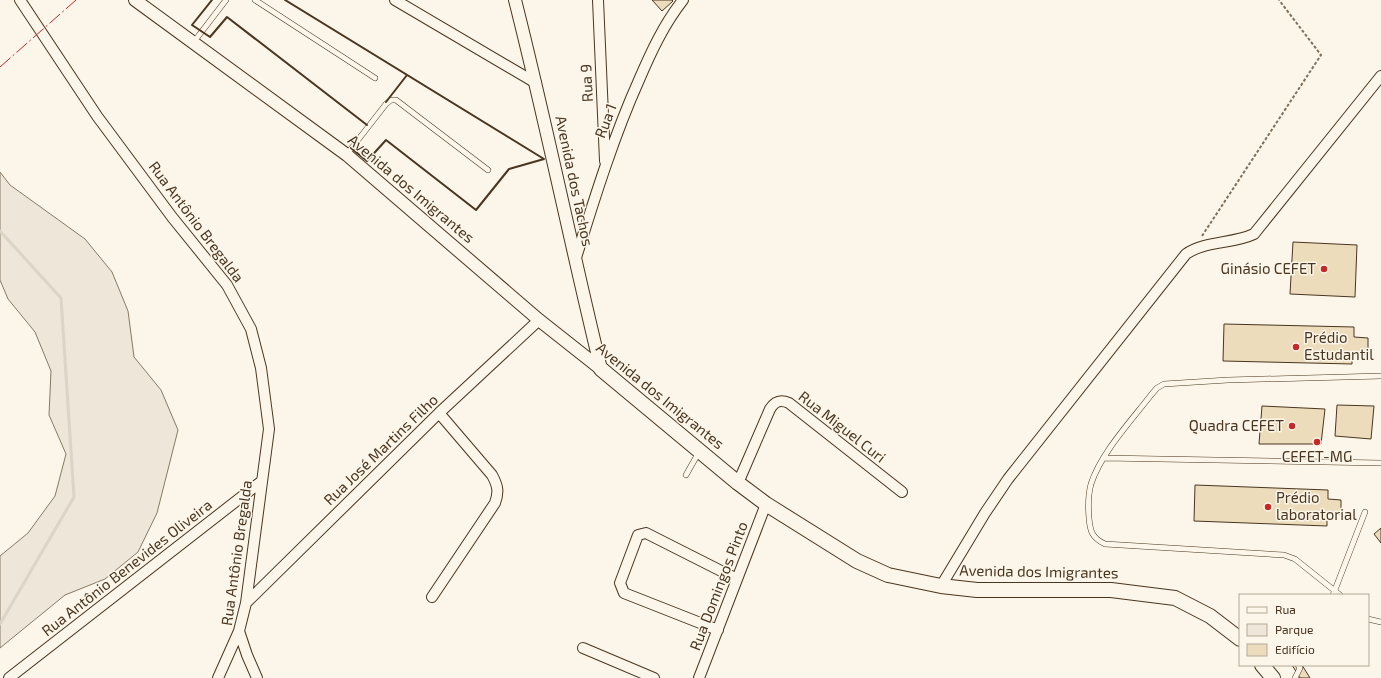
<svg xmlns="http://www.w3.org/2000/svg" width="1381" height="678" font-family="'Exo 2',sans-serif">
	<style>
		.green { fill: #ede6d9; stroke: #887966 }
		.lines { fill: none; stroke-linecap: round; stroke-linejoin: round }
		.stream { stroke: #dcd4c6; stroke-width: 3 }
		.building { fill: #ecdcbc; stroke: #4a3520 }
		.service-casing { stroke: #4a3520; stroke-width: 6 }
		.minor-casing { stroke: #4a3520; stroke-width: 12 }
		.tertiary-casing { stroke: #4a3520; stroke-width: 14 }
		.secondary-casing { stroke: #4a3520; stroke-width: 16 }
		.path { stroke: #7f6f5c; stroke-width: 2; stroke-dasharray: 3 2; stroke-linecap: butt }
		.service { stroke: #fbf6e9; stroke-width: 5 }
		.minor { stroke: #fbf6e9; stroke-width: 10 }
		.tertiary { stroke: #fbf6e9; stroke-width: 12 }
		.secondary { stroke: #fbf6e9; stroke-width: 14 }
		.wall { stroke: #4a3520; stroke-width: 2 }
		.power { stroke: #c62828; stroke-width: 1; stroke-dasharray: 14 3 2 3; stroke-linecap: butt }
		.poi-dot { fill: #c62828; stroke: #fbf6e9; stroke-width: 1.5 }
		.labels { text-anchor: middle; stroke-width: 3; stroke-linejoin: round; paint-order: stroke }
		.street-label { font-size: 15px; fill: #4a3520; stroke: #fbf6e9 }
		.poi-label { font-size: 15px; fill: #4a3520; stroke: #fbf6e9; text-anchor: end }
	</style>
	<rect width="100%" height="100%" fill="#fbf6e9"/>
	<!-- green -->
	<path class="green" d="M0 172 10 185 85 239 112 272 128 311 134 357 161 390 178 430 157 513 138 552 105 579 65 595 0 648V556L28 533 55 496 66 454 49 415 51 371 35 332 8 299 0 280Z"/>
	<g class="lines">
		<!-- stream -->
		<path class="stream" d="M0 231 61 298 74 497 0 624"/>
	</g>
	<!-- building -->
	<path class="building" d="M652 0H672L673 1 662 11Z
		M1293 242 1357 245 1355 297 1290 294Z
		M1224 324 1354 327V337L1368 338V354H1352V364L1223 361Z
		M1337 405 1374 406 1371 439 1335 436Z
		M1262 406 1325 409 1321 444H1259Z
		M1195 485 1328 490V499L1341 500V514H1327V526L1194 521Z
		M1381 528V543L1374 534Z
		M1292 665H1302L1310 678H1300Z"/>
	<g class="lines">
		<defs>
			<path id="service" d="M255 0 375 78
				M193 43 226 0
				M347 154 386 104 391 100H396L488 170
				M1104 458 1381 463
				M686 475 699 452
				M1333 595 1365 512
				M1340 595 1295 559 1284 555 1105 544C1092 538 1090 531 1089 518 1088 506 1088 495 1091 484 1101 453 1131 421 1151 395L1157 388 1164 384 1228 380 1381 376
				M1368 619 1381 622
				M1295 678 1300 668 1298 665"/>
			<path id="minor" d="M20 0 97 116 172 217 227 285 251 329 261 368 269 429 246 603 239 631 247 655 257 678
				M395 0 536 83
				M598 0 605 161
				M575 261C594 200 613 138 639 80 651 52 664 24 683 0
				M738 483 770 409C775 401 780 399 789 403L902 492
				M941 586 985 513 1008 479 1186 254C1204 241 1233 244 1254 234L1381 76
				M432 597 495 503C499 492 498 486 492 475L439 413
				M246 603 439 413 539 320
				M718 630 624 593 620 583 638 535 646 533 737 579
				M583 648 654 678
				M9 678 262 481
				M218 678 239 631
				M699 678 766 504"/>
			<path id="tertiary" d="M135 0 347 155 539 320 601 369
				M515 0C546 122 571 246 601 369"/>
			<path id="secondary" d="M601 369 738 483 766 504 857 561 888 575 941 586 977 590H1111L1175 598 1210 616 1240 639
				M1262 665 1273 678"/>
		</defs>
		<!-- service casing -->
		<use href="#service" class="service-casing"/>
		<!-- minor casing -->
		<use href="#minor" class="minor-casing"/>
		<!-- tertiary casing -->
		<use href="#tertiary" class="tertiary-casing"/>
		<!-- secondary casing -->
		<use href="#secondary" class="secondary-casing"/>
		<!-- path -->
		<path class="path" d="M1202 236 1321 55 1279 0"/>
		<!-- service -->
		<use href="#service" class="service"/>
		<!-- minor -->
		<use href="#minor" class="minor"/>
		<!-- tertiary -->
		<use href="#tertiary" class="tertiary"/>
		<!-- secondary -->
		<use href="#secondary" class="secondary"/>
		<!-- wall -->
		<path class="wall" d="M212 0 192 25 210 37 227 17 367 125
			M285 0 544 159 509 169 476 210 386 140 367 161 351 148
			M386 102 407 75"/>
		<!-- power -->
		<path class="power" d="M0 67 76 0"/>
	</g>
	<!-- markers -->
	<g class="poi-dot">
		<circle cx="1324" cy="269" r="4"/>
		<circle cx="1296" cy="347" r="4"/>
		<circle cx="1292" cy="426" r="4"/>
		<circle cx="1317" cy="442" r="4"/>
		<circle cx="1268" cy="507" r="4"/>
	</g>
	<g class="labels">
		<!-- street labels -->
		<g class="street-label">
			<text transform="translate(587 83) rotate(-93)" y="5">Rua 9</text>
			<text transform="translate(606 121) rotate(-69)" y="5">Rua 1</text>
			<text transform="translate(574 181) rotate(78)" y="5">Avenida dos Tachos</text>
			<text transform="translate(411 189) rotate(40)" y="5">Avenida dos Imigrantes</text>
			<text transform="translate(196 222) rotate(53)" y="5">Rua Antônio Bregalda</text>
			<text transform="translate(660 396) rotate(39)" y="5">Avenida dos Imigrantes</text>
			<text transform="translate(842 427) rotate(38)" y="5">Rua Miguel Curi</text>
			<text transform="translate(381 450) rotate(-44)" y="5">Rua José Martins Filho</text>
			<text transform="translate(237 553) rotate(-82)" y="5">Rua Antônio Bregalda</text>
			<text transform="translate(127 568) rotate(-38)" y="5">Rua Antônio Benevides Oliveira</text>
			<text transform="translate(1039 572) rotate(1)" y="5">Avenida dos Imigrantes</text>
			<text transform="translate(719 586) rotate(-69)" y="5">Rua Domingos Pinto</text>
		</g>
		<!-- poi labels -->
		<g class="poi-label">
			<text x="1316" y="274">Ginásio CEFET</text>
			<text x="1304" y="343" text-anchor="start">Prédio<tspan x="1304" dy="17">Estudantil</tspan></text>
			<text x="1284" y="431">Quadra CEFET</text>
			<text x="1317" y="462" text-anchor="middle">CEFET-MG</text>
			<text x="1276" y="503" text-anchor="start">Prédio<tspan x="1276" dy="17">laboratorial</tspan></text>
		</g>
	</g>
	<!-- legend -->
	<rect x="1239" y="594" width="130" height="72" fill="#fbf6e9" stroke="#b4a999"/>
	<rect x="1247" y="607" width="20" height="6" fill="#fbf6e9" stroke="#b4a999"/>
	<text x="1275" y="614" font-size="12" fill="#4a3520">Rua</text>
	<rect x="1247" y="624" width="20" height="12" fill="#ede6d9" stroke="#b4a999"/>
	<text x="1275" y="634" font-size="12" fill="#4a3520">Parque</text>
	<rect x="1247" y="644" width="20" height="12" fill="#ecdcbc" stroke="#b4a999"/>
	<text x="1275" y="654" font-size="12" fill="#4a3520">Edifício</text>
</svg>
